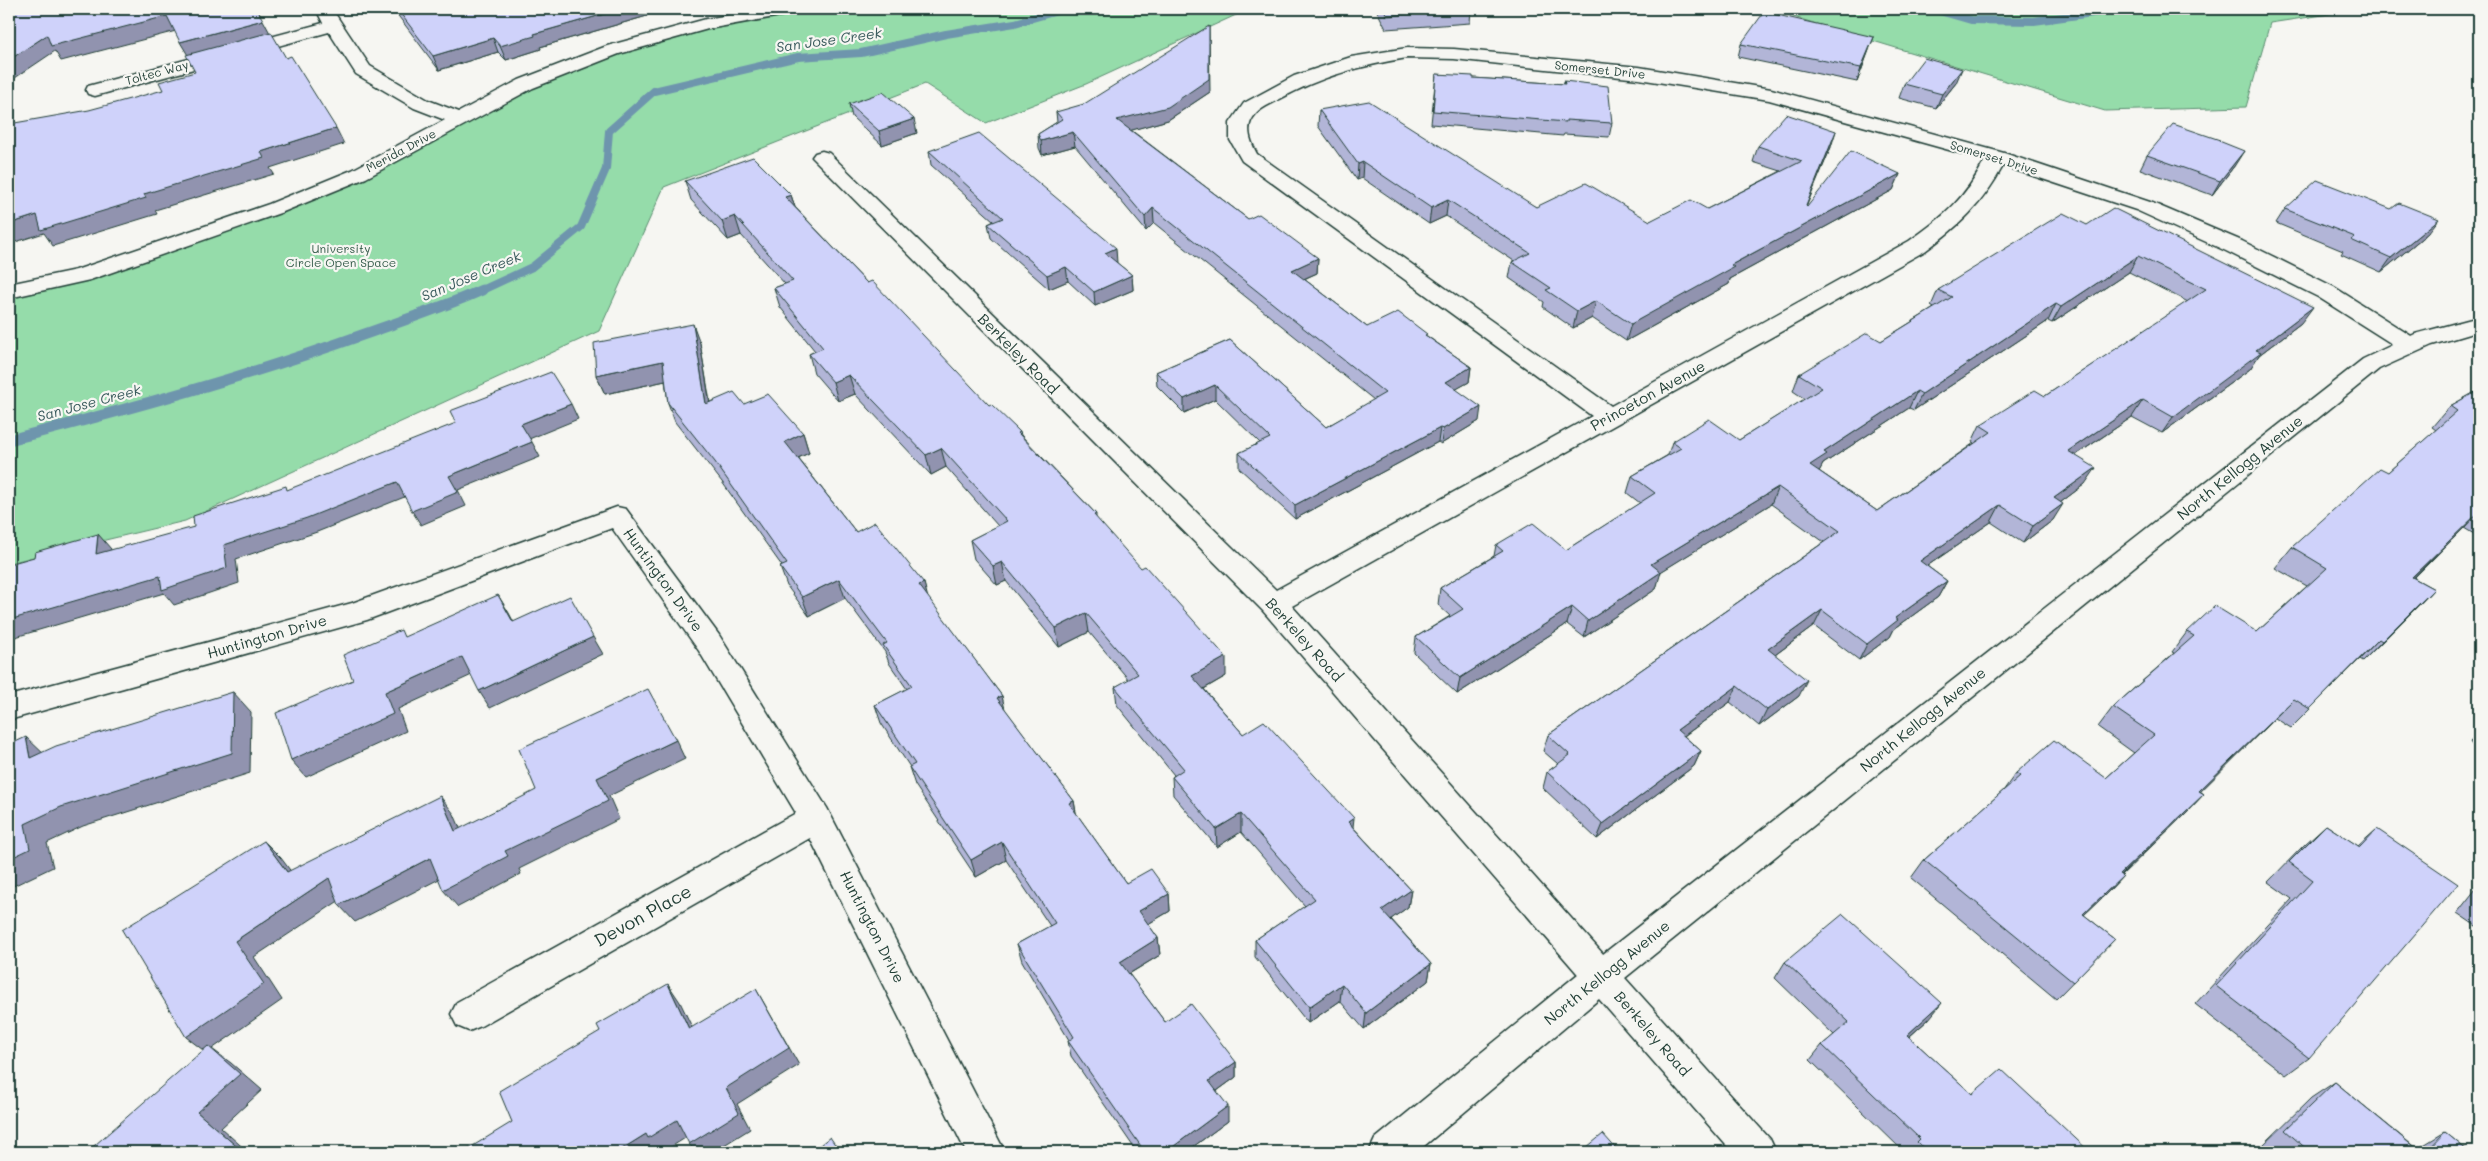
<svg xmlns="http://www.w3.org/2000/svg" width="2488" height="1161" font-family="Mali,sans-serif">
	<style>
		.green { fill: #95dcaa; stroke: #5a8c6f }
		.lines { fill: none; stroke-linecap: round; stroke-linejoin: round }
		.stream-far1 { stroke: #6e95ad; stroke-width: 8 }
		.stream { stroke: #6e95ad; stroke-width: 11 }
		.minor-casing { stroke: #1f3d34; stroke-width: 3 }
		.tertiary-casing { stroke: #1f3d34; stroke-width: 3 }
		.minor { fill: #f6f6f2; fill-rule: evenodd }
		.tertiary { fill: #f6f6f2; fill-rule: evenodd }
		.wall { fill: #b2b5d7; stroke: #1f3d34; fill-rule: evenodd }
		.shaded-wall { fill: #9193af; stroke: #1f3d34 }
		.building { fill: #cfd2fa; stroke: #1f3d34; fill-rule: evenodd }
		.labels { text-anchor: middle; stroke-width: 4.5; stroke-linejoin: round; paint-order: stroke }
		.far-street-label { font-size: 12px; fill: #1f3d34; stroke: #f6f6f2 }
		.far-park-label { font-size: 12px; fill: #375d4c; stroke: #f6f6f2 }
		.far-water-label { font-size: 14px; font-style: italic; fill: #395a5c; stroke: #f6f6f2 }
		.street-label { font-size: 15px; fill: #1f3d34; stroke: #f6f6f2 }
		.near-street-label { font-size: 18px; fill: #1f3d34; stroke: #f6f6f2 }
	</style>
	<rect width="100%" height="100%" fill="#f6f6f2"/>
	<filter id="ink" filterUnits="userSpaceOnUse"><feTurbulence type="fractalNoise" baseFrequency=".02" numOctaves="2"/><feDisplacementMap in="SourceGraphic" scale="10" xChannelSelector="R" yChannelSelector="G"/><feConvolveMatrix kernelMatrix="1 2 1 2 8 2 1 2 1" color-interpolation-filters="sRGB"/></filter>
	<g filter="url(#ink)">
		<!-- green -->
		<path class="green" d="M791 9H1249L1086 84 986 123 925 84 664 187 599 331 185 521 9 563V291L82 275 359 174 526 84 706 24Z
			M1767 9H2363L2270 23 2246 107 2105 111Z"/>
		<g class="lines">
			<!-- stream-far1 -->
			<path class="stream-far1" d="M1933 9 1971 20 2034 21 2122 9
				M480 291 532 267 581 227 606 169 609 131 654 91 798 57 861 53 946 34 1015 23 1064 9"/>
			<!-- stream -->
			<path class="stream" d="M9 440C129 409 249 376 365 334 405 320 444 307 482 290"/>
			<defs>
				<path id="minor" d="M316 9H332L370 66 428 100 459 112 519 80 607 46 706 19 763 9H800L797 13 708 29 619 54 533 88 366 178 283 212 90 280 9 298V284L76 270 269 204 352 170 445 120 414 108 356 74 329 32 95 96 88 94 86 90 88 86 323 23Z
					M1407 48 1454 49 1639 67 1771 89 2004 153 2150 202 2242 241 2334 287 2416 339 2420 344 2416 349 2408 351 2400 349 2318 297 2226 251 2136 210 2003 166C1982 205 1960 225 1925 251L1292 606 1613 965 1618 976 1613 987 1601 992 1589 987 1263 611 812 157 815 153 822 151 829 153 1276 590 1592 416 1242 161 1230 140V123L1244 103 1294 76 1351 57ZM1407 58 1454 59 1639 79 1769 100 1985 160C1965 199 1945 216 1909 241L1611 406 1257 154C1252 144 1246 132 1251 121 1257 109 1269 105 1280 99 1322 76 1360 66 1407 58Z
					M617 507 626 509 719 635 827 808 1005 1152H966L810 838 481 1026 469 1031 457 1026 451 1014 457 1002 796 813 699 651 612 528 367 620 9 720V696L352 603Z"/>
				<path id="tertiary" d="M2479 317V331L2432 345 2379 369 1625 978 1770 1139 1776 1152H1732L1599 999 1417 1152H1369L1375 1139 1589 965 2363 359 2415 334Z"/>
			</defs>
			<!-- minor casing -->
			<use href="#minor" class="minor-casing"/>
			<!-- tertiary casing -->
			<use href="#tertiary" class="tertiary-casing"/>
			<!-- minor -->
			<use href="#minor" class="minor"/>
			<!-- tertiary -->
			<use href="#tertiary" class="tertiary"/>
		</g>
		<!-- wall -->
		<path class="wall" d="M393 9H645L647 16 540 47 541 49 506 60 498 52 439 70Z
			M1376 9H1471L1470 23 1386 29Z
			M1741 44 1869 50 1857 82 1738 57Z
			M1436 74 1473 78 1564 84V81L1612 123 1609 137 1564 134 1563 136 1431 124Z
			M1956 83 1936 108 1899 98 1904 84Z
			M1210 92 1168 120 1131 130 1248 219 1318 258 1317 273 1304 279 1367 327 1427 336 1471 367 1469 382 1456 389 1479 421 1441 444 1438 442 1295 519 1239 468V453L1260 443 1215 399 1184 413 1157 386 1156 372 1230 340 1326 427 1374 400 1154 223 1146 231 1075 146 1042 155 1039 148 1038 134 1057 122 1056 112Z
			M849 104 917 133 882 145 852 117Z
			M1319 110 1536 207 1650 221 1707 209 1781 171 1753 162 1758 146 1831 147 1806 206 1807 207 1900 174 1893 190 1730 279 1729 284 1626 341 1592 318 1573 328 1543 307 1544 302 1509 278 1512 262 1514 261 1446 216 1429 224 1362 178 1357 180 1318 126Z
			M929 151 1117 263 1132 275 1133 290 1095 306 1068 281 1049 289 991 238 988 224 994 221 931 165Z
			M2147 155 2235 165 2212 195 2140 169Z
			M685 181 791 195 795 207 867 283 989 405 1020 432 1021 435 1096 514V518L1226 676 1204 689 1243 734 1353 827 1411 890 1408 907 1391 919 1431 964 1428 981 1364 1029 1340 1001 1308 1023 1255 957V940L1305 906 1241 832 1217 847 1173 795 1172 777 1174 775 1117 705 1115 687 1129 680 1089 632 1059 647 1006 581 997 585 974 559 970 540 998 526 946 467 931 475 855 394 838 401 814 373 809 354 815 351 780 307 774 288 785 284 741 235 728 240 691 200Z
			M2285 209 2428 233 2381 272 2341 254 2343 251 2276 223Z
			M2087 225 2301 323 2259 355 2250 369 2162 433 2132 417 2076 455 2085 484 2061 502 2053 520 2023 543 1991 522 1927 566 1947 581 1938 597 1894 629 1890 637 1859 660 1814 626 1775 655 1799 696 1759 726 1730 702 1684 736 1701 751 1694 766 1597 839 1543 788 1547 772 1558 764 1543 751 1548 735 1824 542 1771 504 1660 572 1656 589 1584 637 1567 624 1457 694 1414 653 1416 637 1450 616 1438 605 1440 588 1494 556 1496 545 1566 550 1640 503 1627 493 1632 476 1668 455 1672 442 1739 440 1805 399 1793 391 1799 374 1881 341 1934 308 1931 306 1938 290ZM2129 272 2188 302 2045 396 1980 425 1972 442 1974 443 1877 511 1819 471 1823 464 1909 408 1914 410 2048 321 2052 323Z
			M700 343 710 402 744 404 803 433 809 453 798 458 856 532 924 583 927 597 1002 696 1004 708 1074 801 1076 813 1126 883 1169 894 1170 911 1148 924 1158 938 1160 955 1129 974 1165 1022 1236 1062V1077L1217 1091 1228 1121 1186 1152H1137L1071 1056 1068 1041 1069 1040 1022 961 1017 944 1050 926 1006 860 976 877 915 785 909 767H910L881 723 875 705 907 689 889 663 885 652 845 598 809 616 787 586 780 567 782 566 722 482 675 422 668 403 665 381 605 394 596 375Z
			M2479 390V537L2464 528 2414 578 2434 589 2415 609 2363 661 2360 659 2291 728 2275 718 2200 791 2204 794 2186 813 2122 875 2123 876 2106 894 2084 915 2115 939 2056 999 1911 878 1924 860 2003 791 2016 773 2106 778 2134 753 2098 727 2113 707 2174 653 2172 652 2187 632H2257L2307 586 2275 568 2292 547 2388 472 2436 430 2432 427 2450 406Z
			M2479 733V755L2470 742Z
			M2326 825 2358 846 2377 829 2309 1058 2286 1075 2195 1004 2292 899 2268 882 2305 844Z
			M2479 885V928L2457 913Z
			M1785 962 1929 1019 1909 1037 1972 1094 2090 1152H1904L1810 1060 1822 1045 1834 1035 1775 978Z
			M2335 1082 2417 1149 2445 1132 2469 1152H2269L2262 1146 2311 1098Z"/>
		<!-- shaded-wall -->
		<path class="shaded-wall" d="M622 9H645L647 16 540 47 541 49 506 60 500 46 534 34Z
			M167 16 176 31 61 61 55 51 9 82V60L47 35Z
			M263 20 271 35 189 57 180 42Z
			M1209 26 1210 92 1168 120 1118 134 1117 120Z
			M1874 37 1869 50 1857 82 1861 68Z
			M493 38 498 52 439 70 433 56Z
			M1962 69 1956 83 1936 108 1942 94Z
			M9 112 18 140 9 127Z
			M914 119 917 133 882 145 879 131Z
			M336 128 344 144 270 168 274 174 155 210 157 214 53 246 44 233 9 244V224L37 215 144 194 261 152Z
			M1836 131 1831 147 1800 222 1806 206Z
			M1073 132 1075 146 1042 155 1041 141Z
			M2244 151 2235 165 2212 195 2220 181Z
			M1363 162 1362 178 1357 180 1358 164Z
			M1900 174 1893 190 1730 279 1729 284 1626 341 1631 324 1731 265Z
			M791 195 797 214 785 197Z
			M1448 200 1446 216 1429 224 1431 208Z
			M1153 208 1154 223 1146 231 1145 217Z
			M735 216 741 235 728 240 722 221Z
			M2439 219 2428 233 2381 272 2391 258Z
			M1116 248 1117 263 1107 267 1105 253Z
			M2138 256 2129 272 2052 323 2061 307Z
			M1318 258 1317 273 1292 284V270Z
			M1066 267 1068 281 1049 289 1047 275Z
			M1132 275 1133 290 1095 306 1094 292Z
			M1596 301 1592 318 1573 328 1577 311Z
			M2056 304 2048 321 1914 410 1922 394Z
			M2313 307 2301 323 2259 355 2250 369 2162 433 2173 417 2256 350Z
			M693 324 700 343 713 423 706 404Z
			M663 361 670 380 605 394 596 375Z
			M1471 367 1469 382 1444 396 1446 382Z
			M849 375 855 394 838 401 833 382Z
			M1215 385V399L1184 413V399Z
			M1917 391 1909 408 1823 464 1820 470 1803 482 1810 465 1824 452Z
			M2143 400 2132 417 2058 467 2068 451Z
			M571 404 578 419 529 439 521 424Z
			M1481 407 1479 421 1441 444 1443 429Z
			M1440 428 1438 442 1295 519V505Z
			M803 433 809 453 791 461 785 442Z
			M532 442 540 457 458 490 466 506 421 525 412 511 449 476Z
			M941 448 946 467 931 475 926 455Z
			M2096 468 2085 484 2044 515 2054 498Z
			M397 482 407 496 317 532 236 559 239 583 174 605 164 593 12 638 9 635V616L224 545Z
			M1778 487 1771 504 1646 581 1651 564Z
			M2063 504 2053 520 2023 543 2033 526Z
			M2000 505 1991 522 1911 577 1920 561Z
			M2479 512 2464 528 2393 597 2412 577Z
			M98 534 111 549 109 569 96 554Z
			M1002 562 1006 581 997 585 993 566Z
			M1661 572 1656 589 1584 637 1588 621Z
			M839 579 845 598 809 616 802 597Z
			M1947 581 1938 597 1894 629 1890 637 1859 660 1867 644 1895 618Z
			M924 583 929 602 919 585Z
			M2434 589 2415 609 2363 661 2382 641Z
			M498 595 509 613 523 640Z
			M1572 607 1567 624 1457 694 1460 678Z
			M1822 610 1814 626 1760 666 1768 649Z
			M1086 613 1089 632 1059 647 1056 628Z
			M593 637 603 654 490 708 479 691Z
			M2379 639 2360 659 2291 728 2310 709Z
			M462 657 474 674 398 709 406 731 306 777 291 760 385 692Z
			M1226 657V676L1193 695 1192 676Z
			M1807 680 1799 696 1759 726 1767 710Z
			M1737 686 1730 702 1670 746 1677 730Z
			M233 692 251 712 250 773 83 826 47 843 53 867 9 888V859L25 824Z
			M1002 696 1006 714 997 698Z
			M2294 699 2275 718 2182 810 2199 791Z
			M26 737 47 757 30 758Z
			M676 740 685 759 609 796 619 819 519 869 521 874 458 907 443 890 505 851 597 778Z
			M1701 751 1694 766 1597 839 1603 824Z
			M2204 794 2186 813 2103 892 2120 874Z
			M440 796 454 814 469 849 455 831Z
			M1074 801 1077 818 1069 803Z
			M1241 814V832L1217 847 1216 829Z
			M1354 818 1352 836 1348 822Z
			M264 841 281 858 304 889 287 872Z
			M1002 842 1006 860 976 877 971 860Z
			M430 858 445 876 355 922 339 905Z
			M2123 876 2106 894 2066 932 2083 914Z
			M329 878 346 896 254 957 282 1000 212 1049 231 1063 262 1090 221 1128 248 1152H243L197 1112 207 1053 186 1037 235 941Z
			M1411 890 1408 907 1380 927 1382 910Z
			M1169 894 1170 911 1141 928 1139 911Z
			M1158 938 1160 955 1122 978 1120 962Z
			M1431 964 1428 981 1364 1029 1366 1013Z
			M668 984 680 1002 701 1046 689 1029Z
			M1342 984 1340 1001 1308 1023 1309 1007Z
			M756 989 799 1065 737 1104 750 1129 713 1152H696L689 1144 726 1088Z
			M1942 1003 1929 1019 1894 1050 1907 1035Z
			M1236 1062V1077L1210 1096 1209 1081Z
			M1228 1106V1121L1186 1152H1166Z
			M677 1120 690 1135 663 1152H660L659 1150 656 1152H617L646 1134Z"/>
		<!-- building -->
		<path class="building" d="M9 9H257L263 20 180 42 167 16 51 46 47 35 9 60Z
			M397 9H622L534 34 535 36 500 46 493 38 433 56Z
			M1384 9H1471L1387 16Z
			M1764 12 1874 37 1861 68 1741 44Z
			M1209 26V79L1168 107 1117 120 1248 219 1259 214 1318 258 1292 270 1367 327 1398 312 1427 334 1425 335 1471 367 1446 382 1481 407 1443 429 1440 428 1295 505 1239 453 1270 438 1215 385 1184 399 1156 372 1230 340 1326 427 1385 393 1153 208 1145 217 1073 132 1041 141 1038 134 1062 119 1056 112 1084 104Z
			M271 32 286 58 291 56 336 128 261 152 264 158 144 194 146 198 41 230 37 215 9 224V124L89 110 163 90 159 82 195 72 186 55Z
			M1924 58 1962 69 1942 94 1904 84Z
			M1436 74 1473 76V78L1565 84 1564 81 1608 86 1612 123 1566 120V122L1433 111Z
			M883 92 914 119 879 131 849 104Z
			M1369 101 1536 207 1586 183 1650 221 1691 200 1707 209 1802 161 1758 146 1786 114 1836 131 1806 206 1807 207 1851 151 1900 174 1731 265 1734 267 1631 324 1596 301 1577 311 1546 290 1551 288 1512 262 1530 253 1448 200 1431 208 1363 162 1358 164 1319 110Z
			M2173 124 2220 140 2219 141 2244 151 2220 181 2147 155Z
			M979 133 1116 248 1105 253 1132 275 1094 292 1066 267 1047 275 988 224 1003 218 929 151Z
			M753 157 791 195 785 197 867 283 872 281 989 405 991 404 1020 432 1018 433 1096 514 1094 515 1141 568 1145 566 1226 657 1192 676 1243 734 1264 721 1354 818 1348 822 1411 890 1382 910 1431 964 1366 1013 1342 984 1309 1007 1255 940 1315 899 1241 814 1216 829 1172 777 1184 769 1115 687 1138 674 1086 613 1056 628 1002 562 993 566 970 540 1007 521 941 448 926 455 849 375 833 382 809 354 823 348 774 288 793 281 735 216 722 221 685 181Z
			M2317 180 2391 209 2399 203 2439 219 2391 258 2351 240 2355 237 2285 209Z
			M2113 208 2313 307 2256 350 2261 352 2173 417 2143 400 2068 451 2096 468 2054 498 2063 504 2033 526 2000 505 1920 561 1947 581 1895 618 1898 620 1867 644 1822 610 1768 649 1807 680 1767 710 1737 686 1677 730 1701 751 1603 824 1547 772 1570 755 1548 735 1840 531 1778 487 1651 564 1661 572 1588 621 1572 607 1460 678 1416 637 1463 609 1440 588 1503 551 1496 545 1533 523 1566 550 1655 493 1632 476 1681 448 1672 442 1709 419 1739 440 1822 388 1799 374 1867 333 1881 341 1952 297 1938 290 2063 213 2087 225ZM2138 256 2206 289 2045 396 2035 390 1980 425 1991 432 1877 511 1810 465 1827 454 1824 452 1917 391 1922 394 2056 304 2061 307Z
			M693 324 706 404 734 392 744 404 768 394 803 433 785 442 856 532 875 522 924 583 919 585 1002 696 997 698 1074 801 1069 803 1126 883 1151 869 1169 894 1139 911 1158 938 1120 962 1165 1022 1191 1004 1236 1062 1209 1081 1228 1106 1166 1152H1145L1068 1041 1074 1037 1017 944 1055 923 1002 842 971 860 909 767 915 764 875 705 912 686 883 645 887 643 839 579 802 597 780 567 787 564 715 462 668 403 663 361 596 375 594 343Z
			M551 372 571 404 521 424 532 442 449 476 458 492 412 511 397 482 307 518 224 545 227 568 162 590 160 576 9 620V564L34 557 35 552 98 534 96 554 194 527 193 516 286 486 287 490 456 423 450 411Z
			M2479 390V512L2412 577 2434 589 2382 641 2379 639 2310 709 2294 699 2199 791 2204 794 2120 874 2123 876 2083 914 2115 939 2073 982 1924 860 2020 776 2016 773 2054 740 2106 778 2154 735 2113 707 2194 636 2187 632 2215 606 2257 632 2327 568 2292 547 2380 468 2388 472 2457 411 2450 406Z
			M498 595 513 622 570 596 593 637 479 691 462 657 385 692 393 714 291 760 276 713 353 680 343 655 401 630 404 637Z
			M648 689 676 740 597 778 608 801 505 851 508 856 443 890 430 858 339 905 329 878 235 941 264 984 186 1037 122 930 264 841 287 872 440 796 455 831 536 790 519 749Z
			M233 692 232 753 61 807 25 824 30 849 9 859V745L26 737 30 758 56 746Z
			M2326 825 2360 847 2377 829 2458 884 2309 1058 2216 986 2313 880 2289 862Z
			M1843 914 1942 1003 1907 1035 1972 1094 2001 1069 2090 1152H1928L1917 1142 1920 1139 1822 1045 1849 1022 1785 962Z
			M668 984 689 1029 756 989 789 1048 726 1088 739 1113 689 1144 677 1120 648 1138 646 1134 617 1152H463L512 1122 499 1091 600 1031 597 1025Z
			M208 1046 240 1074 197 1112 243 1152H87Z
			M2335 1082 2420 1152H2310L2285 1130Z
			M2445 1132 2469 1152H2426Z
			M1603 1134 1619 1152H1581Z
			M830 1137 840 1152H811Z"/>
	</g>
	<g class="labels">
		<!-- far-street labels -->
		<g class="far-street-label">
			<text transform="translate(1600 70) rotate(6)" y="4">Somerset Drive</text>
			<text transform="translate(157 73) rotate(-15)" y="4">Toltec Way</text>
			<text transform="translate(401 151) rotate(-28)" y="4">Merida Drive</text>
			<text transform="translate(1994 158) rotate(17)" y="4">Somerset Drive</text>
		</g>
		<!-- far-park labels -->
		<g class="far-park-label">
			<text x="341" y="253">University<tspan x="341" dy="14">Circle Open Space</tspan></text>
		</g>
		<!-- far-water labels -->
		<g class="far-water-label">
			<text transform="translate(829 40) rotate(-8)" y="5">San Jose Creek</text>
			<text transform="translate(471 276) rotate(-23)" y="5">San Jose Creek</text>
			<text transform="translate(89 403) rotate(-15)" y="5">San Jose Creek</text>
		</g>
		<!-- street labels -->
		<g class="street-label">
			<text transform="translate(1018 354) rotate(45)" y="5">Berkeley Road</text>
			<text transform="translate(1648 396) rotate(-29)" y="5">Princeton Avenue</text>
			<text transform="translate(2240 468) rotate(-39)" y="5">North Kellogg Avenue</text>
			<text transform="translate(663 580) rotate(54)" y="5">Huntington Drive</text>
			<text transform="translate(267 637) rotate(-16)" y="5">Huntington Drive</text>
			<text transform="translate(1304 640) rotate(48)" y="5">Berkeley Road</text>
			<text transform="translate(1923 720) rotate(-39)" y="5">North Kellogg Avenue</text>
			<text transform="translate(872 927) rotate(63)" y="5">Huntington Drive</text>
			<text transform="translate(1607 973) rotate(-39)" y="5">North Kellogg Avenue</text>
			<text transform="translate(1652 1034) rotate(49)" y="5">Berkeley Road</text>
		</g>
		<!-- near-street labels -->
		<g class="near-street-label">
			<text transform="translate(643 916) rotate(-29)" y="6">Devon Place</text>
		</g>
	</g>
	<!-- margin -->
	<rect width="2488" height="1161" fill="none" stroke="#f6f6f2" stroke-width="30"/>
	<rect x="15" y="15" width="2458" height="1131" fill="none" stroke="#1f3d34" stroke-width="2" filter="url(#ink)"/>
</svg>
